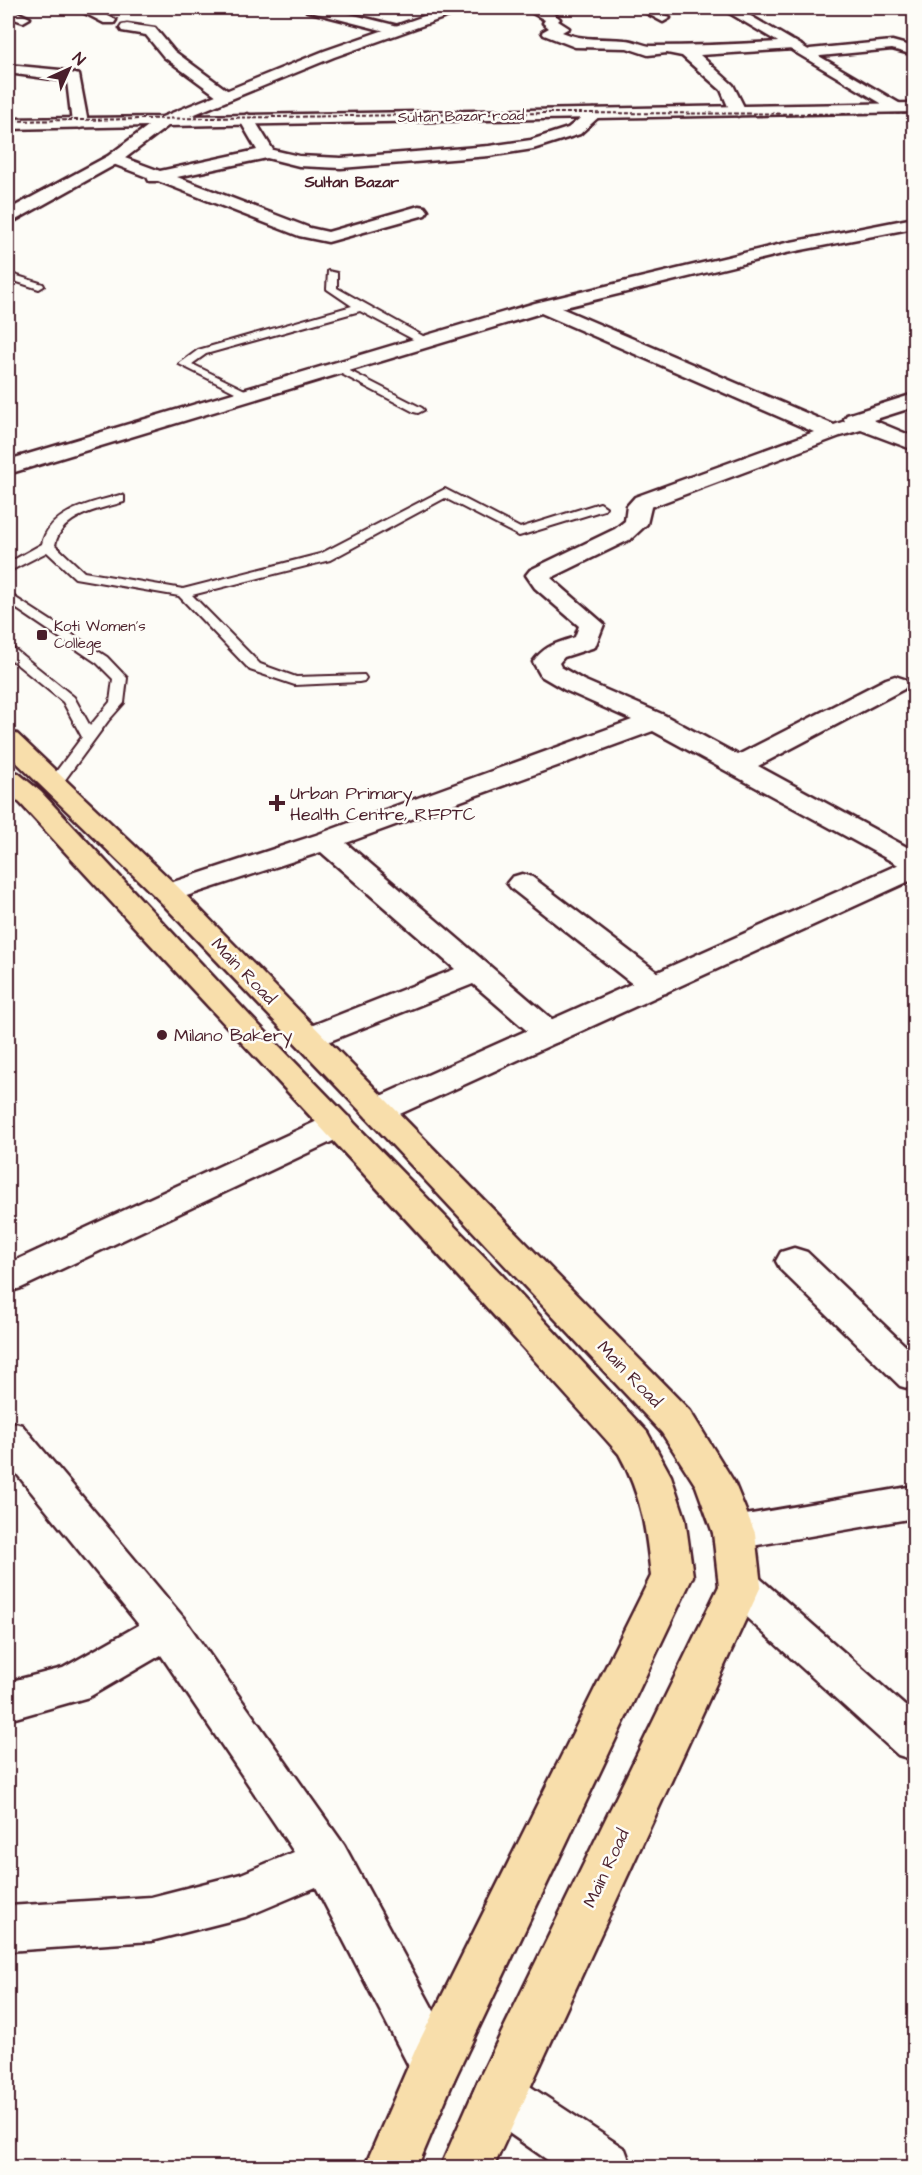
<svg xmlns="http://www.w3.org/2000/svg" width="922" height="2175" font-family="'Architects Daughter',sans-serif">
	<style>
		.lines { fill: none; stroke-linecap: round; stroke-linejoin: round }
		.service-casing { stroke: #4a1f2b; stroke-width: 4 }
		.minor-casing { stroke: #4a1f2b; stroke-width: 5 }
		.tertiary-casing { stroke: #4a1f2b; stroke-width: 5 }
		.secondary-casing { stroke: #4a1f2b; stroke-width: 5 }
		.primary-casing { stroke: #4a1f2b; stroke-width: 5 }
		.service { fill: #fdfcf7; fill-rule: evenodd }
		.minor { fill: #fdfcf7; fill-rule: evenodd }
		.tertiary { fill: #fdfcf7; fill-rule: evenodd }
		.secondary { fill: #fdfcf7; fill-rule: evenodd }
		.primary { fill: #f8deab; fill-rule: evenodd }
		.rail { stroke: #4a1f2b; stroke-width: 2; stroke-dasharray: 4 2; stroke-linecap: butt }
		.poi-dot { fill: #4a1f2b; stroke: #fdfcf7; stroke-width: 2 }
		.labels { text-anchor: middle; stroke-width: 5; stroke-linejoin: round; paint-order: stroke }
		.far-street-label { font-size: 15px; fill: #4a1f2b; stroke: #fdfcf7 }
		.far-poi-label { font-size: 15px; fill: #4a1f2b; stroke: #fdfcf7; text-anchor: start }
		.far-neighbourhood-label { font-size: 16px; font-weight: bold; fill: #4a1f2b; stroke: #fdfcf7 }
		.poi-label { font-size: 18px; fill: #4a1f2b; stroke: #fdfcf7; text-anchor: start }
		.street-label { font-size: 18px; fill: #4a1f2b; stroke: #fdfcf7 }
	</style>
	<rect width="100%" height="100%" fill="#fdfcf7"/>
	<filter id="ink" filterUnits="userSpaceOnUse"><feTurbulence type="fractalNoise" baseFrequency=".0167" numOctaves="2"/><feDisplacementMap in="SourceGraphic" scale="12" xChannelSelector="R" yChannelSelector="G"/><feConvolveMatrix kernelMatrix="1 2 1 2 8 2 1 2 1" color-interpolation-filters="sRGB"/></filter>
	<g filter="url(#ink)">
		<g class="lines">
			<defs>
				<path id="service" d="M328 271 337 273V288L430 340V344H422L360 311 206 354 192 364 251 393V397L247 398 179 364 198 350 352 306 327 289Z
					M8 273 43 284 44 286 39 289 8 279Z
					M338 365 422 408 424 410 418 413 414 412 334 370 333 368Z
					M445 489 520 528 600 503 606 507 604 510 519 536 445 498 330 560 192 595 260 664 296 677 364 675 366 678 364 681 359 682 295 685 250 670 179 596 75 578 47 552 8 572V563L42 544C49 511 91 503 120 495L124 496V502C99 509 61 515 55 545L84 572 183 589 320 554Z
					M8 593 107 657 127 678 124 703 108 721 59 788 54 790 46 785 82 737 63 702 8 657V647L13 648 74 697 90 726 110 702 113 679 97 663 8 603Z"/>
				<path id="minor" d="M8 8 30 18 23 22 8 17Z
					M75 8H92L116 20 114 23H104Z
					M305 8H326L402 27 404 30 397 34 307 11Z
					M524 8C538 7 550 9 560 19L558 21 569 28 562 32C582 41 603 38 625 40 634 40 643 46 652 46 699 46 746 44 794 41L801 45 794 49 700 55 733 85 746 111 738 116 730 111 721 90 682 56 667 53 648 55 627 48 575 47 544 35 542 32 549 28 543 23 545 20Z
					M637 8H653L670 18 663 22Z
					M127 24 155 28 174 51 231 93 234 96 231 99H221L164 57 146 35 122 31 120 28 122 25Z
					M892 41 914 47V55L892 49 810 57 803 53 810 49Z
					M8 65 60 70 79 75 88 123 85 126 80 128 72 123 67 81 8 73Z
					M594 109 602 114 580 134 533 149 489 156 341 168 299 166 267 158 177 177 310 228 328 232 419 206 425 207 428 211 425 215 328 242 299 236 158 181H149L147 177 108 162 106 159 114 154 160 171 257 150 239 119 247 114 252 116 273 150 299 156 341 158 489 146 531 140 568 128 589 111Z
					M914 218V228L786 253 561 308 834 425 845 421 844 419 847 415 914 394V407L873 420 914 437V450L861 430 840 436 651 507 647 524 631 539 551 578 604 624 595 647 564 657 559 663 561 667 583 680 664 715 738 755 886 679 895 676 904 679 908 684 904 689 758 766 914 851V871L904 868 653 731 346 843 561 1027 566 1034 561 1041 550 1044 539 1041 473 984 320 1045 309 1048 298 1045 293 1038 298 1031 455 969 321 852 168 902 158 899 153 893 158 887 316 835 632 720 565 690 541 676 533 662C545 645 556 644 575 637L579 626 535 588 526 575 530 570 615 529 625 521 627 506 635 497 814 432 541 313 8 474V460L535 303 786 243Z
					M522 874 532 877 666 979 671 986 666 993 655 995 644 993 512 889 507 883 512 877Z
					M338 1114 350 1117 355 1125 350 1133 21 1288 8 1292V1264L326 1117Z
					M794 1248 807 1252 914 1354V1390L900 1386 781 1270 776 1261 781 1252Z
					M8 1421 22 1425 183 1617 344 1845 453 2046 460 2064 453 2082 435 2089 417 2082 316 1887 245 1917 151 1941 8 1951V1906L151 1897 241 1874 294 1852 161 1655 89 1697 8 1720V1682L63 1668 139 1625 8 1463Z
					M914 1486V1518L734 1549 719 1545 713 1533 719 1521 734 1517Z
					M740 1569 755 1574 914 1714V1760L898 1755 725 1598 719 1586 725 1574Z
					M498 2069 516 2077 625 2149 632 2168H559L480 2113 472 2095 480 2077Z"/>
				<path id="tertiary" d="M721 8H737L909 109 906 112H896Z
					M914 859V879L391 1118 379 1121 367 1118 362 1110 367 1102 904 862Z"/>
				<path id="secondary" d="M447 8H465L463 11 334 57 190 116 914 103V112L168 126 120 162 14 221 8 222V210L108 156 148 126 8 129V119L162 117 324 51Z"/>
				<path id="primary" d="M8 732 17 734 178 887 690 1411 734 1482 755 1533 761 1586 493 2168H440L480 2077 719 1586 713 1533 696 1486 662 1433 367 1118 158 899 8 754Z
					M8 771 18 773 41 792 250 1016 501 1274 647 1432 671 1476 685 1518 693 1576 453 2082 417 2168H364L417 2046 651 1576C646 1529 642 1496 619 1454 423 1234 220 1021 21 804L8 792Z"/>
			</defs>
			<!-- service casing -->
			<use href="#service" class="service-casing"/>
			<!-- minor casing -->
			<use href="#minor" class="minor-casing"/>
			<!-- tertiary casing -->
			<use href="#tertiary" class="tertiary-casing"/>
			<!-- secondary casing -->
			<use href="#secondary" class="secondary-casing"/>
			<!-- primary casing -->
			<use href="#primary" class="primary-casing"/>
			<!-- service -->
			<use href="#service" class="service"/>
			<!-- minor -->
			<use href="#minor" class="minor"/>
			<!-- tertiary -->
			<use href="#tertiary" class="tertiary"/>
			<!-- secondary -->
			<use href="#secondary" class="secondary"/>
			<!-- primary -->
			<use href="#primary" class="primary"/>
			<!-- rail -->
			<path class="rail" d="M8 121 549 113 914 114"/>
		</g>
	</g>
	<!-- markers -->
	<g class="poi-dot">
		<rect x="36" y="629" width="12" height="12" rx="3"/>
		<path d="M274 794h6v6h6v6h-6v6h-6v-6h-6v-6h6z"/>
		<circle cx="162" cy="1035" r="6"/>
	</g>
	<g class="labels">
		<!-- far-street labels -->
		<g class="far-street-label">
			<text transform="translate(461 116) rotate(-1)" y="5">Sultan Bazar road</text>
		</g>
		<!-- far-poi labels -->
		<g class="far-poi-label">
			<text x="54" y="631">Koti Women's<tspan x="54" dy="17">College</tspan></text>
		</g>
		<!-- far-neighbourhood labels -->
		<g class="far-neighbourhood-label">
			<text x="352" y="187">Sultan Bazar</text>
		</g>
		<!-- poi labels -->
		<g class="poi-label">
			<text x="290" y="799">Urban Primary<tspan x="290" dy="21">Health Centre, RFPTC</tspan></text>
			<text x="174" y="1041">Milano Bakery</text>
		</g>
		<!-- street labels -->
		<g class="street-label">
			<text transform="translate(244 971) rotate(46)" y="6">Main Road</text>
			<text transform="translate(630 1374) rotate(46)" y="6">Main Road</text>
			<text transform="translate(606 1868) rotate(-65)" y="6">Main Road</text>
		</g>
	</g>
	<!-- margin -->
	<rect width="922" height="2175" fill="none" stroke="#fdfcf7" stroke-width="30"/>
	<rect x="15" y="15" width="892" height="2145" fill="none" stroke="#4a1f2b" stroke-width="2" filter="url(#ink)"/>
	<!-- north arrow -->
	<g transform="translate(69 69) rotate(45)" stroke="#fdfcf7" stroke-width="4.5" paint-order="stroke">
	<path d="M0-4.5L10 22L0 15L-10 22Z" fill="#4a1f2b"/>
	<text y="-9" font-size="16" font-weight="bold" text-anchor="middle" fill="#4a1f2b">N</text>
	</g>
</svg>
